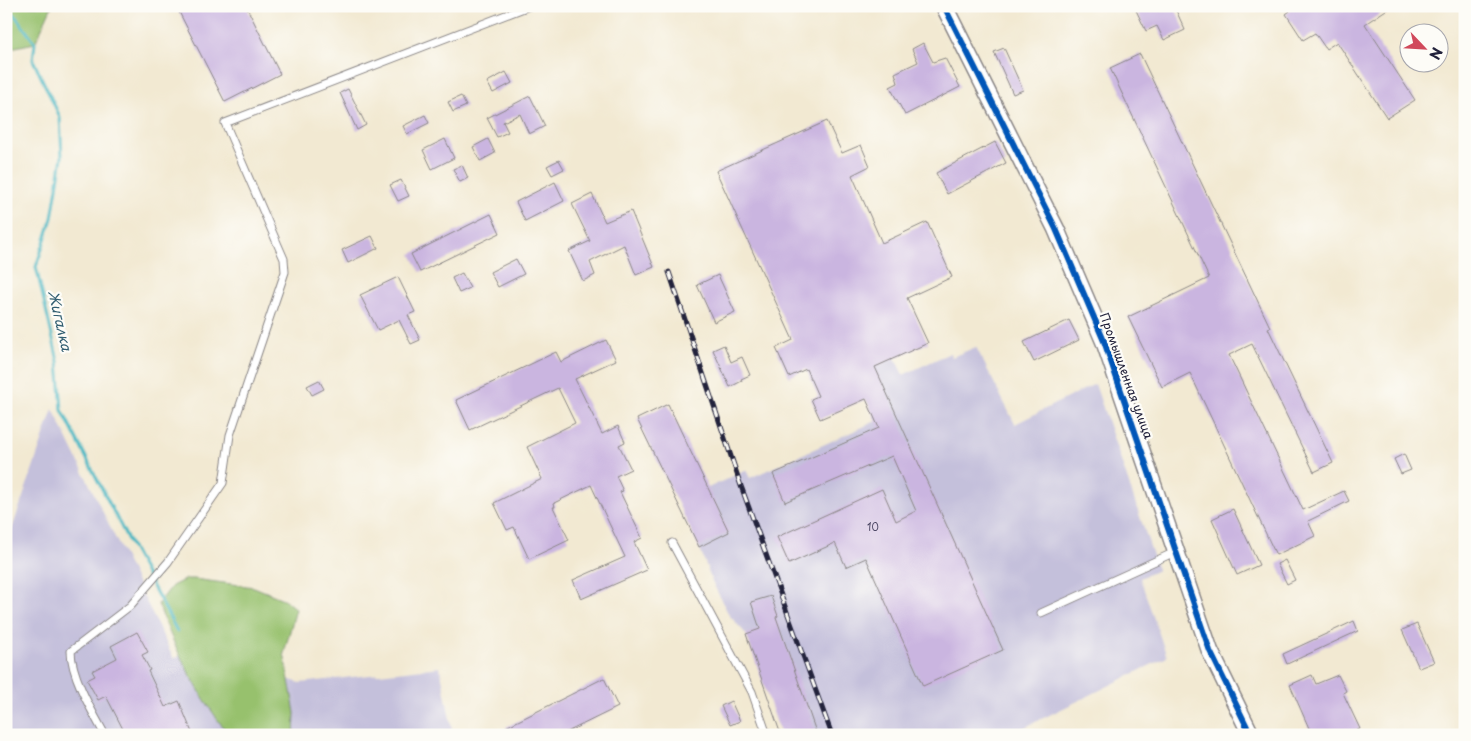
<svg xmlns="http://www.w3.org/2000/svg" width="1471" height="741" font-family="'Playpen Sans',sans-serif">
	<style>
		.industrial { fill: #c4c0db }
		.green { fill: #97c16d; stroke: #5c7254 }
		.lines { fill: none; stroke-linecap: round; stroke-linejoin: round }
		.stream { stroke: #49b7c3; stroke-width: 3 }
		.building { fill: #cab5e0 }
		.service-casing { stroke: #8a8686; stroke-width: 9 }
		.tertiary-casing { stroke: #8a8686; stroke-width: 19 }
		.service { stroke: #fff; stroke-width: 7 }
		.tertiary { stroke: #fff; stroke-width: 16 }
		.rail-casing { stroke: #22223b; stroke-width: 5 }
		.rail { stroke: #fdfcf7; stroke-width: 3; stroke-dasharray: 9; stroke-linecap: butt }
		.cycleway-casing { stroke: #fdfcf7; stroke-width: 9 }
		.cycleway { stroke: #0057b8; stroke-width: 6 }
		.labels { text-anchor: middle; stroke-width: 4.5; stroke-linejoin: round; paint-order: stroke }
		.number-label { font-size: 10px; fill: #4c4764 }
		.street-label { font-size: 12px; fill: #22223b; stroke: #fdfcf7 }
		.water-label { font-size: 14px; font-style: italic; fill: #325e71; stroke: #fdfcf7 }
	</style>
	<rect width="100%" height="100%" fill="#fdfcf7"/>
	<filter id="ink" filterUnits="userSpaceOnUse"><feTurbulence type="fractalNoise" baseFrequency=".02" numOctaves="2"/><feDisplacementMap in="SourceGraphic" scale="10" xChannelSelector="R" yChannelSelector="G"/><feConvolveMatrix kernelMatrix="1 2 1 2 8 2 1 2 1" color-interpolation-filters="sRGB"/></filter>
	<filter id="wash" filterUnits="userSpaceOnUse"><feTurbulence type="fractalNoise" baseFrequency=".0096" numOctaves="4" result="noise"/><feDisplacementMap in="SourceGraphic" scale="20" xChannelSelector="R" yChannelSelector="G"/><feGaussianBlur stdDeviation="1.12" result="paint"/><feColorMatrix in="noise" values="0 0 0 0 0 0 0 0 0 0 0 0 0 0 0 0 0 1.4 0 .05"/><feComposite in="paint" operator="in"/></filter>
	<g filter="url(#wash)">
		<rect width="100%" height="100%" fill="#f2e9d2"/>
		<!-- industrial -->
		<path class="industrial" d="M976 347 1015 424 1095 384 1158 570 1140 578 1167 657 1009 735H817L778 623 746 634 729 615 712 581 699 547 729 532 708 488 746 470 750 478 876 421 856 376 895 358 903 375 950 353 952 357Z
			M53 409 174 659 211 638 281 677 300 683 440 667 453 735H6V533L12 529Z"/>
		<!-- green -->
		<path class="green" d="M6 6H52L35 43 6 49Z
			M186 579H194L254 587 283 599 296 609 284 653 295 713 294 735H229C200 698 174 648 158 604L172 586Z"/>
		<g class="lines">
			<!-- stream -->
			<path class="stream" d="M8 6 35 43 33 60 60 117 62 157 52 218 36 267 58 361 62 410 131 546 177 631"/>
		</g>
		<g id="blocks">
			<!-- building -->
			<path class="building" d="M176 6H246L280 74 225 102Z
				M1134 6H1174L1185 30 1164 40 1157 26 1146 31Z
				M1287 6H1392L1365 24 1415 100 1387 118 1337 42 1326 49 1315 33 1303 40 1286 14 1290 11Z
				M923 43 933 62 945 58 960 87 905 115 890 87 898 83 895 73 918 62 912 49Z
				M1004 48 1023 90 1013 94 994 52Z
				M1140 54 1270 327 1268 328 1333 463 1314 472 1252 344 1229 355 1303 510 1344 491 1349 501 1308 521 1315 536 1276 555 1190 373 1162 387 1128 317 1209 278 1110 68Z
				M506 72 512 83 493 93 487 82Z
				M348 89 366 125 357 130 340 93Z
				M461 96 466 106 453 112 448 102Z
				M530 96 545 126 529 134 520 114 503 122 508 132 497 137 487 118Z
				M425 115 429 123 407 134 403 126Z
				M827 121 842 153 861 145 870 166 852 175 882 243 927 222 952 277 907 298 928 343 875 367 1003 650 923 686 866 558 846 567 835 543 789 564 777 537 882 489 896 521 916 511 892 456 785 502 773 474 879 428 866 399 820 419 811 399 818 396 806 369 789 377 776 348 793 340 716 171Z
				M445 139 454 158 432 169 423 150Z
				M488 139 495 153 480 161 473 147Z
				M995 142 1006 163 947 194 936 173Z
				M559 160 564 169 552 175 547 166Z
				M462 165 468 178 460 182 453 169Z
				M401 180 409 196 398 201 390 185Z
				M555 182 564 201 525 221 516 202Z
				M592 194 605 222 631 211 654 267 636 275 624 245 590 262 595 275 583 281 569 251 590 241 572 204Z
				M491 214 500 233 420 272 411 254Z
				M372 236 378 248 348 263 342 250Z
				M516 259 524 274 498 287 490 272Z
				M462 273 470 288 459 293 452 278Z
				M718 275 735 312 714 322 697 285Z
				M398 277 415 312 408 315 420 340 411 344 399 320 378 330 360 295Z
				M1069 320 1079 340 1034 362 1024 342Z
				M606 340 616 360 575 379 602 434 618 426 625 442 619 445 631 469 616 476 623 491 620 492 642 538 634 542 647 570 581 599 573 580 625 557 591 485 554 503 555 507H553L569 540 529 559 514 527 507 530 494 503 542 479 527 447 575 423 558 388 470 430 456 400 556 352 561 362Z
				M724 345 731 362 742 357 750 375 741 379 742 381 730 387 713 350Z
				M319 380 324 389 312 395 307 386Z
				M668 404 729 532 699 547 637 419Z
				M1404 454 1411 470 1401 474 1394 459Z
				M1233 509 1259 565 1237 575 1212 519Z
				M1285 560 1295 580 1287 584 1277 564Z
				M771 596 778 616 776 617 817 735H781L746 634 760 629 751 602Z
				M1354 621 1358 631 1287 664 1283 654Z
				M1417 624 1434 662 1419 668 1402 630Z
				M137 632 148 652 142 655 150 670 148 671 165 707 179 701 193 735H126L106 696 98 700 87 680 95 676 92 671 117 658 111 646Z
				M1312 675 1316 684 1338 675 1346 691 1343 693 1360 729 1347 735H1312L1290 685Z
				M604 678 618 707 561 735H510L506 727Z
				M731 701 740 721 730 725 721 706Z"/>
		</g>
	</g>
	<g filter="url(#ink)">
		<use href="#blocks" fill-opacity="0" stroke="#8a8686" stroke-width="1"/>
		<g class="lines">
			<defs>
				<path id="service" d="M672 543 752 692 767 735
					M1041 613 1175 552
					M105 735C93 713 71 676 71 651L130 606 168 562 223 483 230 435 285 272 284 259 225 123 529 6"/>
				<path id="tertiary" d="M944 6 1056 229 1104 341 1210 651 1251 735"/>
			</defs>
			<!-- service casing -->
			<use href="#service" class="service-casing"/>
			<!-- tertiary casing -->
			<use href="#tertiary" class="tertiary-casing"/>
			<!-- service -->
			<use href="#service" class="service"/>
			<!-- tertiary -->
			<use href="#tertiary" class="tertiary"/>
			<defs>
				<path id="rail" d="M669 272 741 486 832 735"/>
			</defs>
			<!-- rail casing -->
			<use href="#rail" class="rail-casing"/>
			<!-- rail -->
			<use href="#rail" class="rail"/>
			<defs>
				<path id="cycleway" d="M944 6 1056 229 1104 341 1210 651 1251 735"/>
			</defs>
			<!-- cycleway casing -->
			<use href="#cycleway" class="cycleway-casing"/>
			<!-- cycleway -->
			<use href="#cycleway" class="cycleway"/>
		</g>
	</g>
	<g class="labels">
		<!-- number labels -->
		<g class="number-label">
			<text x="873" y="531">10</text>
		</g>
		<!-- street labels -->
		<g class="street-label">
			<text transform="translate(1126 376) rotate(70)" y="4">Промышленная улица</text>
		</g>
		<!-- water labels -->
		<g class="water-label">
			<text transform="translate(60 321) rotate(77)" y="5">Жигалка</text>
		</g>
	</g>
	<!-- margin -->
	<rect width="1471" height="741" fill="none" stroke="#fdfcf7" stroke-width="25"/>
	<!-- north arrow -->
	<g transform="translate(1424 48) rotate(115)"><circle r="24" fill="#fdfcf7" stroke="#a5a5ac"/>
	<path d="M0-4L9 19L0 12L-9 19Z" fill="#d1495b"/>
	<text y="-8" font-size="14" font-weight="bold" text-anchor="middle" fill="#22223b">N</text>
	</g>
</svg>
